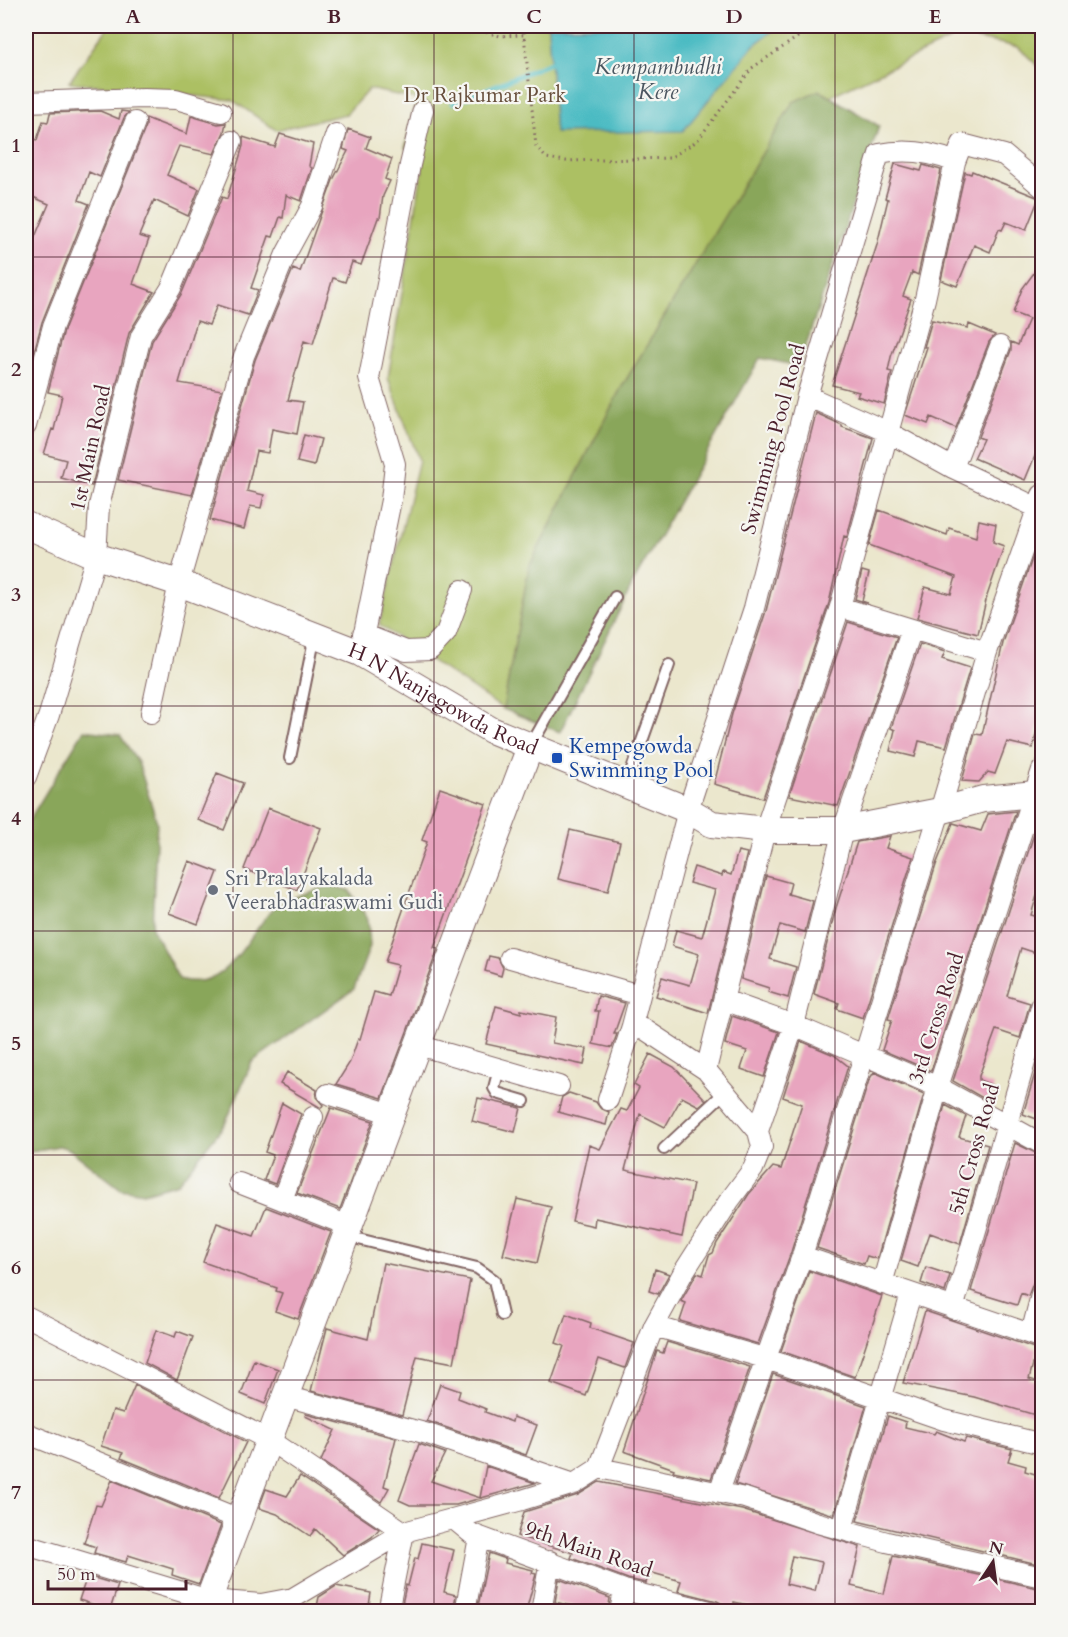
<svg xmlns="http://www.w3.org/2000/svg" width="1068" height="1637" font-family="Cardo,serif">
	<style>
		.green { fill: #acc064; stroke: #7b7048; stroke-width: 1.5 }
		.forest { fill: #89a65a; stroke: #6a6242; stroke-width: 1.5 }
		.water { fill: #4cbbc3; stroke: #4b6d77; stroke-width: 1.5 }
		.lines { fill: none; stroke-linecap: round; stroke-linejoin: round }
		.stream { stroke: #4cbbc3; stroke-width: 5 }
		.building { fill: #e8a5bf; fill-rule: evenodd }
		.service-casing { stroke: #826564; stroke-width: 14 }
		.minor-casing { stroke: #826564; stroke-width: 22 }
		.tertiary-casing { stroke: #826564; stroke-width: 28 }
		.path { stroke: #826564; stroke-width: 3; stroke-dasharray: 1.5 4.5; stroke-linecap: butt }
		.service { stroke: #fff; stroke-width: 10 }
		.minor { stroke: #fff; stroke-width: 20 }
		.tertiary { stroke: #fff; stroke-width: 26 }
		.grid { fill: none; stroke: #4a1f2b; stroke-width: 1.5; stroke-opacity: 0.55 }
		.transit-dot { fill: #1a4fb4; stroke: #f6f6f2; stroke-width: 2 }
		.worship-dot { fill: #6b7280; stroke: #f6f6f2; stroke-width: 2 }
		.labels { text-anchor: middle; stroke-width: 4.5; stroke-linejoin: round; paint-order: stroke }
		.park-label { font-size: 21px; fill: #674f3c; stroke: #f6f6f2 }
		.street-label { font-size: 21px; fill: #4a1f2b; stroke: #f6f6f2 }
		.transit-label { font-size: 21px; fill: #164399; stroke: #f6f6f2; text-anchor: start }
		.worship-label { font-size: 21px; fill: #5b616d; stroke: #f6f6f2; text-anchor: start }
		.water-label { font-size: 22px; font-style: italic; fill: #4b5660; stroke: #f6f6f2 }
		.neatline { fill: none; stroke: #4a1f2b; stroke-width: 2 }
		.grid-label { font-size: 20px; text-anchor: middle; font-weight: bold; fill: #4a1f2b }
	</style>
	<rect width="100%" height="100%" fill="#f6f6f2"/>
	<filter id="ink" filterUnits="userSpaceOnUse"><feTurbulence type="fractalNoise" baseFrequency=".0167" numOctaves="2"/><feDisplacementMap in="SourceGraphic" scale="12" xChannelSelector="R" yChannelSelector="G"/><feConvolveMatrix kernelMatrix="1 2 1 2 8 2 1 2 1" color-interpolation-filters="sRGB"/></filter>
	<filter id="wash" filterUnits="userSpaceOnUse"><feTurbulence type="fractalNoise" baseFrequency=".008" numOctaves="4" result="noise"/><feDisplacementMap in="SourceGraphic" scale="24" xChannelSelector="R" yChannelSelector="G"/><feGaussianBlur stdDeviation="1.35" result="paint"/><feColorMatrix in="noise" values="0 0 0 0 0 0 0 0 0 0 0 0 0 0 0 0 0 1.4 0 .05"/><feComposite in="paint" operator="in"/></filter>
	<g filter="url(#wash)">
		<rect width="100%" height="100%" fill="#ebe7cd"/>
		<!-- green -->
		<path class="green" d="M109 26H548L555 133 754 45 779 26H1042V70L1018 47 959 35 815 103 720 224 620 390 529 567 503 709 379 625 419 460 388 378 425 153 405 148 416 99 369 89 346 114 276 130 232 100 69 82Z"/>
		<!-- forest -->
		<path class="forest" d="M819 90 879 126 799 366 760 358 633 583 560 732 503 709 529 567 620 390 793 102Z
			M84 730 120 735 138 762 157 822 152 928 179 979C228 994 247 934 275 907 282 901 316 889 327 887 333 885 342 889 349 890L368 919 370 946 354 989 252 1062 225 1124 178 1183 143 1193 121 1189 69 1149 59 1146 26 1152V830L28 822Z"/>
		<!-- water -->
		<path class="water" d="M548 26H779L754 45 683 131 555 133Z"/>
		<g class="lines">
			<!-- stream -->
			<path class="stream" d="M453 103 557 60"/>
		</g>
		<g id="blocks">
			<!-- building -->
			<path class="building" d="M100 111 119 119 121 111 129 112 124 118 100 177 89 172 79 200 89 204 42 322 26 382V258L49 204 26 194V138L37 140 43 121 48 122 50 113Z
				M191 116 218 124 226 123 224 132 214 154 179 146 167 175 199 189 188 216 154 200 139 236 149 239 133 284 154 292 129 333 92 486 61 478 66 460 44 454 52 429 54 430 62 395 48 392 64 330 146 126V118L187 134Z
				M348 129 370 137 366 148 392 159 385 179 390 181 383 196 380 218H378L361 265 352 262 345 282 333 278 313 344 304 341 288 400 303 402 297 434 272 429 268 453 256 451 247 491 264 495 261 508 250 506 244 529 210 520 255 360 293 269 300 272 333 180 348 151 343 149Z
				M280 134 313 144 309 166 312 168 301 201 286 195 283 218 280 217 273 237 269 236 251 288 258 290 248 315 217 305 209 325 197 321 179 383 222 390 192 495 118 480 152 341 182 293 222 197 227 199 243 146V137L275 147Z
				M895 164 921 171 923 165 941 170 918 275 912 272 903 296 911 299 891 357 888 371 892 372 884 404 857 396 859 392 832 385 877 245 888 199 885 198Z
				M972 171 1039 198 1026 230 1006 222 1002 230 999 229 990 252 974 245 957 286 941 280 965 172 971 174Z
				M1042 262V439L1025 480 974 458 983 439 978 437 1011 350V342L1018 345 1029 319 1013 313 1022 289Z
				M932 320 968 328 969 324 995 335 989 342 956 428 931 417 928 424 905 415 927 347H924Z
				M816 413 842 425V427L873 438 847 537 844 536 829 603 763 798 714 784 732 714 766 611Z
				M304 435 321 439 314 466 297 462Z
				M879 510 947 535 949 528 976 537 979 520 996 524 993 542 1004 546 987 596 978 634 917 618 925 587 951 594 956 577 869 545Z
				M1042 530V708L1033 748 1007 742 995 774 988 772 979 782 962 781 975 734 982 735 1003 643Z
				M862 571 869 573 862 601 867 603 855 599Z
				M848 622 897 637 838 806 789 796Z
				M920 644 945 652 942 659 970 668 946 747 919 741 915 757 890 751 895 730 891 728Z
				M217 773 243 783 224 830 198 820Z
				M440 788 486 804 434 948 438 949 382 1098 336 1084 350 1062 358 1039H360L374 992 389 996 398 965 385 962 427 842 422 840Z
				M268 808 321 828 297 890 244 869Z
				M1016 811 931 1071 882 1050 892 1020 888 1019 936 865 953 823 981 831 988 814Z
				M1041 813 1042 879 1031 915 1042 918V955L1021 948 1007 996 1030 1003 1020 1038 996 1030 979 1076V1080L994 1086 988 1101 953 1081Z
				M570 830 620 842 608 891 558 879Z
				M890 836 886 848 913 857 863 1018 837 1009 839 1003 814 994 836 908 857 842Z
				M738 851 747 853 708 1013 656 996 662 977 690 985 699 954 672 946 676 930 702 937 715 890 689 883 694 867 722 876 723 872 731 875Z
				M189 861 218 872 198 924 169 913Z
				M766 876 791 883 788 894 813 901 805 932 780 925 770 959 796 967 788 998 768 992 769 988 741 979Z
				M489 956 498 958 503 968 501 976 485 971Z
				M598 996 625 1003 614 1034H617L612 1048 593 1044 599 1011H595Z
				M496 1006 521 1013V1010L556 1017 552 1043 587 1049 584 1065 486 1044Z
				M732 1016 779 1032 764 1077 741 1069 747 1051 725 1044Z
				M801 1041 834 1055 848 1066 791 1252 758 1344 680 1321 686 1303 681 1301 697 1273 703 1275 709 1255 713 1253 717 1243 749 1194 773 1167 781 1169 802 1104 783 1097Z
				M650 1054 674 1067 706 1100 699 1106 682 1097 665 1127 640 1114 625 1170 693 1184 682 1237 595 1218 594 1226 572 1221 589 1145 600 1149 621 1109 627 1111 639 1088 634 1085Z
				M1040 1057H1042V1121L1023 1114Z
				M287 1072 317 1090 316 1097 323 1105 321 1108 280 1084Z
				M874 1072 924 1094 877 1259 867 1256 864 1264 817 1248 869 1080Z
				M569 1093 596 1102 600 1108 609 1112 606 1125 558 1112 562 1097Z
				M478 1098 521 1108 515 1132 472 1121Z
				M282 1103 301 1114 275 1184 264 1180 273 1155 265 1152Z
				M945 1105 966 1116 959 1137 988 1145 960 1244 930 1233 918 1267 901 1261Z
				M331 1108 373 1121 340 1209 297 1193Z
				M1015 1143 1042 1156V1279L1033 1283 1028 1296 1021 1293 1017 1305 971 1291Z
				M517 1199 551 1207 537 1263 503 1255Z
				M266 1207 331 1232 298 1319 275 1311 282 1293 276 1291 277 1288 203 1262 217 1223 254 1236Z
				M383 1263 470 1280 454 1363 417 1356 402 1415 311 1391 327 1328 368 1339Z
				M926 1267 950 1275 945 1292 921 1283Z
				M655 1269 669 1274 658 1294 649 1291Z
				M809 1271 882 1296 855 1377 781 1351Z
				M925 1311 1037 1349 1029 1379 1042 1383V1417L974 1397 903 1383Z
				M566 1314 591 1323 590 1328 634 1343 625 1368 599 1359 586 1396 551 1383 564 1346 556 1343Z
				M156 1330 175 1337 177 1331 193 1337 177 1380 145 1363Z
				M667 1342 750 1367 711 1479 673 1471 674 1469 624 1451 657 1351 663 1353Z
				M254 1360 278 1369 265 1404 241 1394Z
				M773 1374 866 1406 834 1515 735 1484Z
				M440 1384 460 1391 458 1398 486 1409 485 1412 512 1422 513 1417 537 1425 526 1455 427 1421Z
				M135 1385 246 1442 219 1498 121 1458 123 1453 101 1446 113 1410 123 1413Z
				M306 1414 396 1438 384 1486 389 1488 381 1502 321 1461 335 1430 305 1416Z
				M888 1416 906 1422 905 1427 934 1434 936 1431 964 1442 966 1438 1012 1449 1008 1461 1026 1466 1025 1471 1042 1476V1565L857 1521Z
				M419 1444 445 1453 431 1481 480 1498 486 1466 535 1483 456 1505H410L399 1500Z
				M300 1476 379 1529 372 1537 343 1555 315 1529 310 1536 277 1514 259 1508 266 1489 287 1496Z
				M112 1480 221 1525 199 1584 172 1575 173 1569 128 1555 126 1562 94 1553 96 1547 84 1543 96 1505 101 1506Z
				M599 1482 742 1510 860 1547 851 1586 884 1594 893 1556 1042 1589V1609L1035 1608V1611H1031L1000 1607 999 1611H963L946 1608 945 1611H774L734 1602 733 1611H726L723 1604 717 1601 678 1591 681 1581 649 1572 646 1583 628 1579 571 1558 573 1553 517 1536 524 1512 578 1495ZM792 1556 822 1562 815 1591 786 1584Z
				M422 1543 454 1550 444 1592 456 1595 453 1611H404L401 1609 406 1585 408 1586 415 1558 418 1559Z
				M489 1553 506 1559 505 1563 533 1570 532 1573 536 1574 526 1611H477Z
				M87 1576 118 1585 110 1610 79 1600Z
				M559 1579 610 1598 608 1611H579L580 1608 555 1602Z
				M336 1586 371 1593 368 1611H316L319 1597Z"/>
		</g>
	</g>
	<g filter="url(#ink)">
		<use href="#blocks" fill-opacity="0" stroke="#826564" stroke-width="1.5"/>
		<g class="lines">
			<defs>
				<path id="service" d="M530 747 615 597
					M290 758 315 635
					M626 786 669 665
					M499 1069 494 1088 497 1093 524 1101
					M664 1149 725 1092
					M346 1236 477 1268 494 1280 502 1315"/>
				<path id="minor" d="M26 102 144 98 176 99 221 112
					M807 396 886 431 953 468 1042 510
					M26 426 53 326 135 122
					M953 468 1000 346
					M840 607 987 652
					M912 629 843 830 794 1025 938 1087 1042 1144
					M363 634 406 651 430 650 446 633 462 590
					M360 653 391 500 395 464 369 378 410 165 423 110
					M151 713 179 583 244 356 286 254 312 206 336 134
					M26 777 49 715 96 556 99 506 141 336 171 288 232 141
					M510 958 640 995
					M724 1000 794 1025 758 1131
					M418 1045 559 1086
					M706 1070 765 830 840 607 925 299 955 162 962 144 1004 155 1042 187
					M328 1094 392 1114
					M608 1100 632 1026
					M239 1183 349 1226
					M282 1200 313 1117
					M802 1256 1042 1338
					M882 1284 938 1087 1042 770
					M953 1309 1042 1004
					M26 1316 269 1440 404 1532 388 1612
					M654 1326 764 1358 944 1420 1042 1444
					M1031 1334 1042 1291
					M285 1396 428 1434 574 1484
					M26 1433 239 1519
					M599 1468 745 1498 818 1523 887 1542 1042 1577
					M719 1492 802 1256 940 811 987 652 1042 495
					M455 1520 472 1534 624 1590 714 1612
					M842 1529 911 1294
					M26 1545 209 1600 261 1604 293 1598 404 1532 522 1500 574 1484 599 1468 654 1326 683 1273 729 1201 753 1169 762 1147 758 1131 706 1070 644 1029 632 1026 688 810 754 608 807 396 879 154C905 149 931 152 955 162
					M465 1612 479 1537
					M541 1612 550 1561
					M620 1612 624 1590"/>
				<g id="tertiary">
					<path id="s1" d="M26 525 96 556 179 583 360 653 491 730 688 810 712 824 765 830H843L940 811 983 799 1035 794 1042 797"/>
					<path d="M204 1612 530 747"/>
				</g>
			</defs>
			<!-- service casing -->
			<use href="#service" class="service-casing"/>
			<!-- minor casing -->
			<use href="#minor" class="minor-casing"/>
			<!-- tertiary casing -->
			<use href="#tertiary" class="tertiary-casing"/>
			<!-- path -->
			<path class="path" d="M463 26 500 36 524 35
				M523 26 536 146 546 158 566 161 670 158 697 141 752 68 814 26"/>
			<!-- service -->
			<use href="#service" class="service"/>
			<!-- minor -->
			<use href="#minor" class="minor"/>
			<!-- tertiary -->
			<use href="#tertiary" class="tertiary"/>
		</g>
	</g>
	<!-- grid -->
	<path class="grid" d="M233 26V1612M434 26V1612M634 26V1612M835 26V1612M26 257H1042M26 482H1042M26 706H1042M26 931H1042M26 1155H1042M26 1380H1042"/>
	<!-- markers -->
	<rect class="transit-dot" x="551" y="752" width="12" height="12" rx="3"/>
	<circle class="worship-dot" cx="213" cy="890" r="6"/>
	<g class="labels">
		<!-- park labels -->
		<g class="park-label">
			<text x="485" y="102">Dr Rajkumar Park</text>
		</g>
		<!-- street labels -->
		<g class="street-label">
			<text transform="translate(773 439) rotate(-75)" y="7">Swimming Pool Road</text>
			<text transform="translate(90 448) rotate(-78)" y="7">1st Main Road</text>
			<text dy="7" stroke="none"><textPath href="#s1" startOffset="453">H N Nanjegowda Road</textPath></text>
			<text transform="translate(936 1018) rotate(-72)" y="7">3rd Cross Road</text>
			<text transform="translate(974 1149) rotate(-74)" y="7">5th Cross Road</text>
			<text transform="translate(589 1549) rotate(19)" y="7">9th Main Road</text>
		</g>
		<!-- transit labels -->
		<g class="transit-label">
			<text x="569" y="753">Kempegowda<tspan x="569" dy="24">Swimming Pool</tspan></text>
		</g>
		<!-- worship labels -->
		<g class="worship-label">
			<text x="225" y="885">Sri Pralayakalada<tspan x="225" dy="24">Veerabhadraswami Gudi</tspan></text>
		</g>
		<!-- water labels -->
		<g class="water-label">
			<text x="658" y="74">Kempambudhi<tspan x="658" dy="25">Kere</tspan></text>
		</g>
	</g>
	<!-- margin -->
	<rect width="1068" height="1637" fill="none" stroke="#f6f6f2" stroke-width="66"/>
	<!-- north arrow -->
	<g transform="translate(993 1562) rotate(13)" stroke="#f6f6f2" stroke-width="4.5" paint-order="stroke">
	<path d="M0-4.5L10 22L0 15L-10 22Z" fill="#4a1f2b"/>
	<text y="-9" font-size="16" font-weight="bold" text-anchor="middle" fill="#4a1f2b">N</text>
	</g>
	<!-- scale -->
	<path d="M48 1580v9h138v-9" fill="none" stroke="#4a1f2b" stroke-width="3"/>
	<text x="57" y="1580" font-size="18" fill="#4a1f2b" stroke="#f6f6f2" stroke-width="4.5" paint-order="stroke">50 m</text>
	<rect x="33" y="33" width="1002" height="1571" class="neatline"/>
	<g class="grid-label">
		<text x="133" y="23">A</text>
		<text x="334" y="23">B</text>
		<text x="534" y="23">C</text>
		<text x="734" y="23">D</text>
		<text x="935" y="23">E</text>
		<text x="16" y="152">1</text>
		<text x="16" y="376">2</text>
		<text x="16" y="601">3</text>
		<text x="16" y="825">4</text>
		<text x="16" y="1050">5</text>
		<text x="16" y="1274">6</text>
		<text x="16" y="1499">7</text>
	</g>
</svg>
